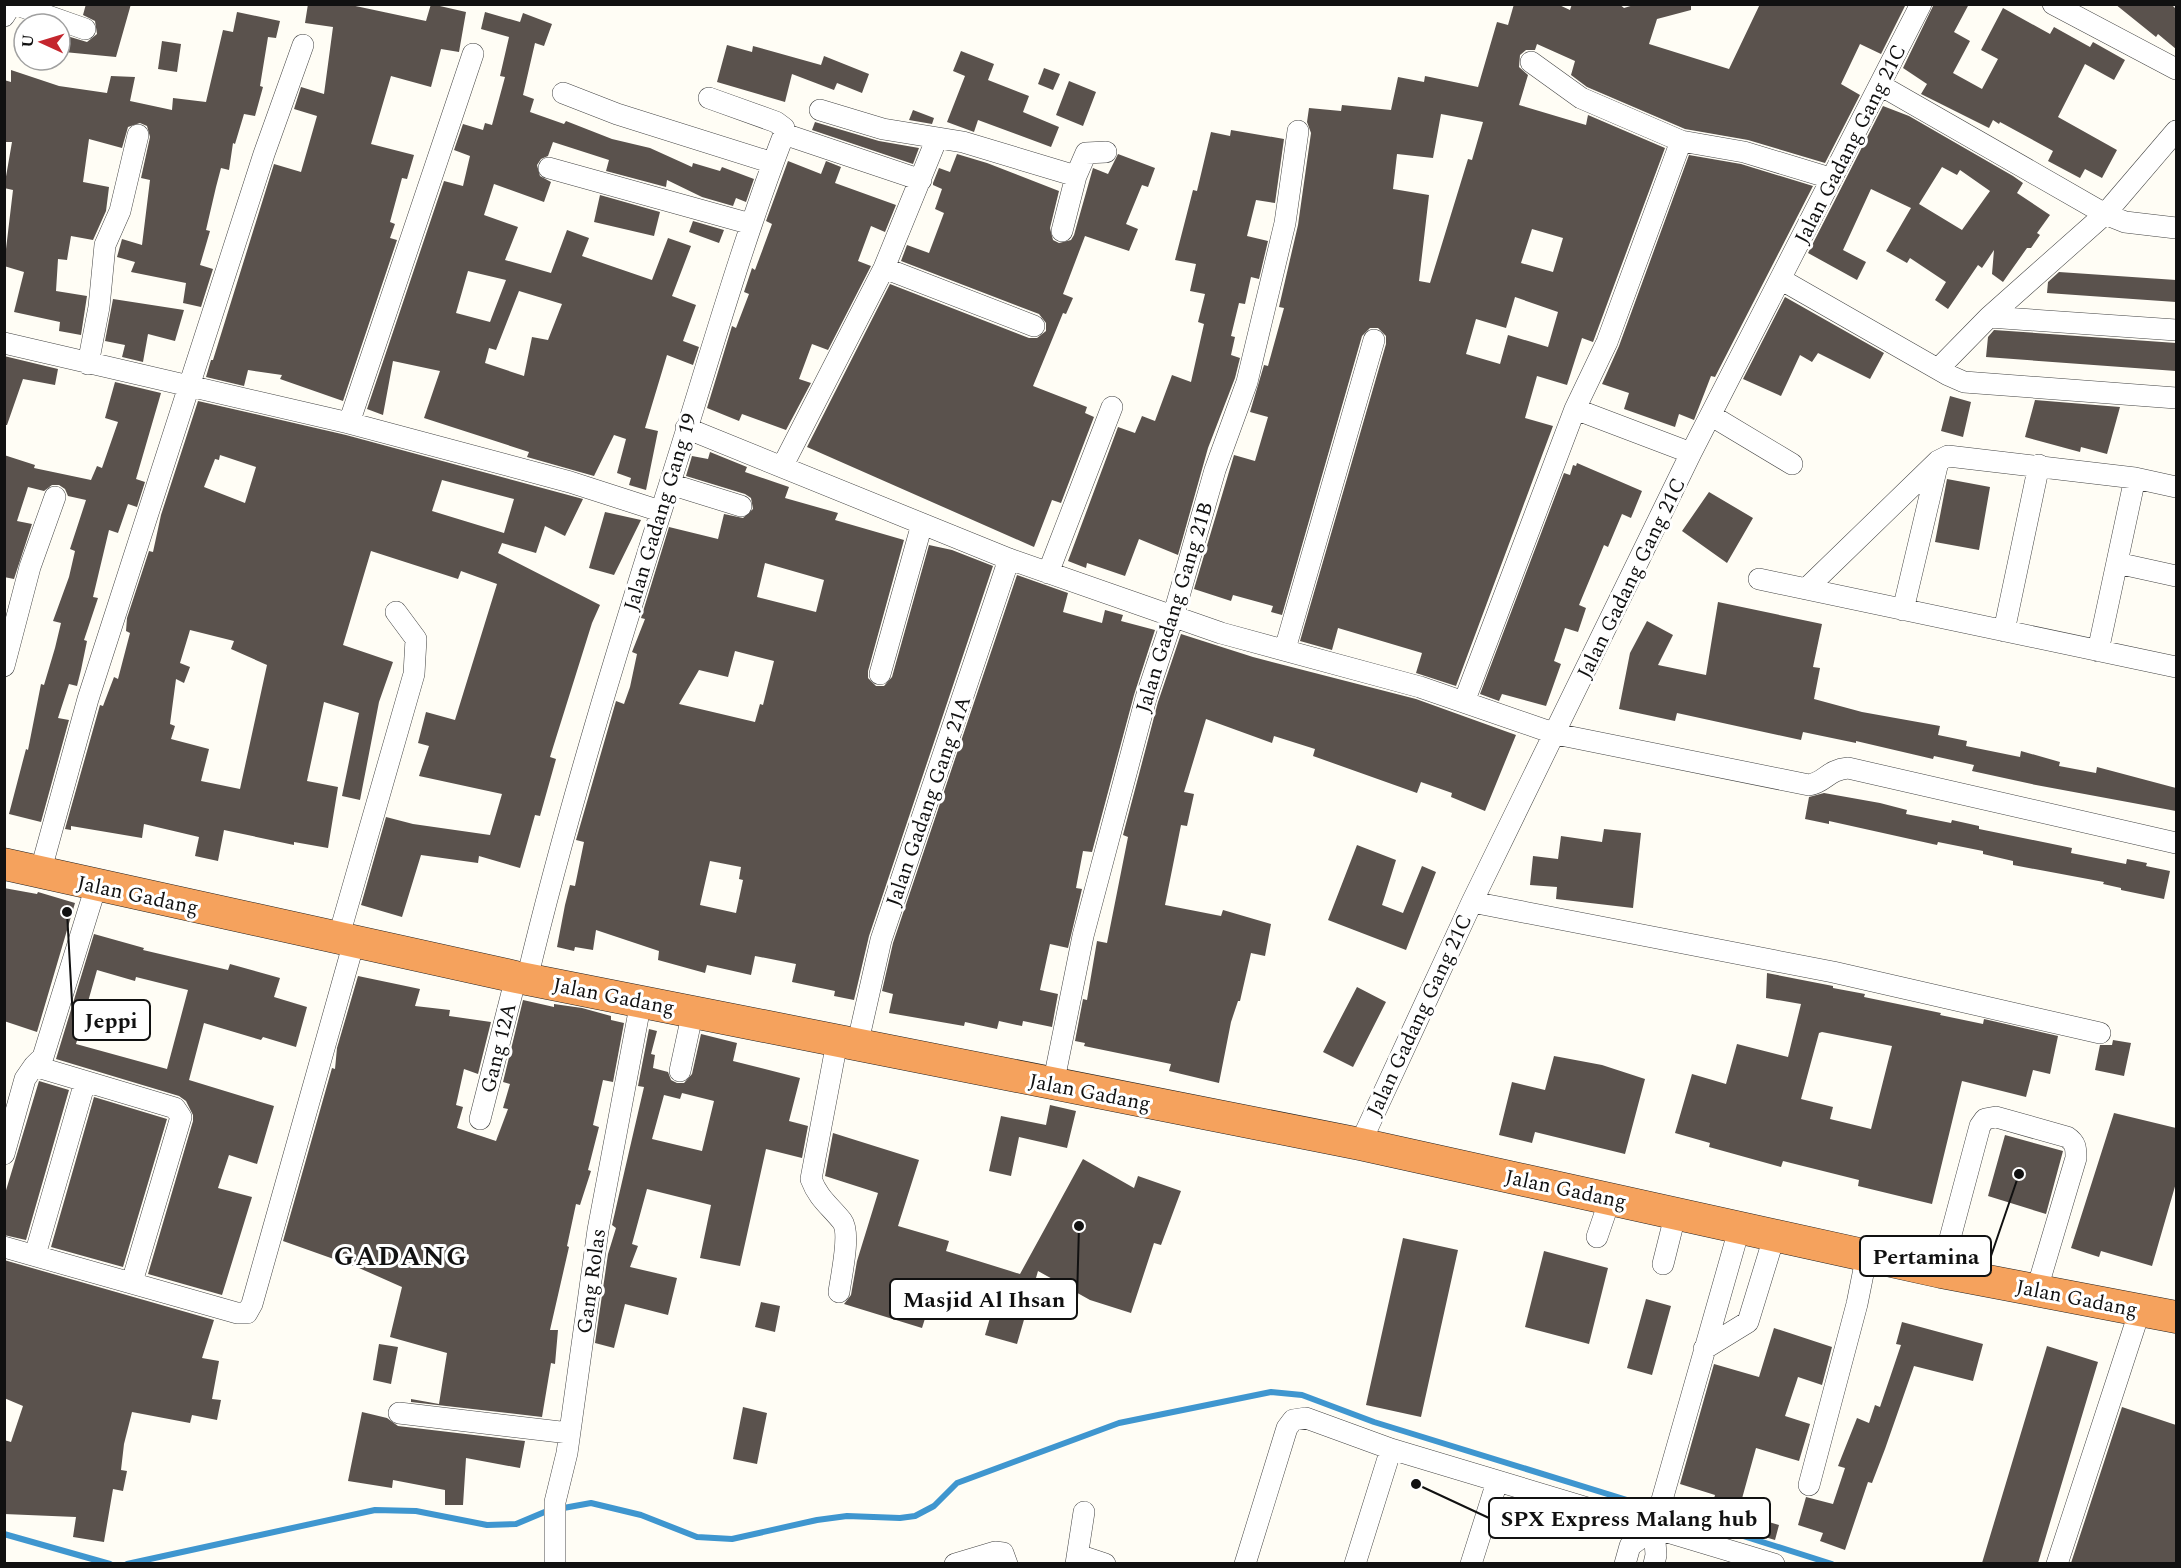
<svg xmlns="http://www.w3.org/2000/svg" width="2181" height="1568" font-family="Spectral,serif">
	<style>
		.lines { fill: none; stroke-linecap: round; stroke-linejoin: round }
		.stream { stroke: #3f96cf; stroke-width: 6 }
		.building { fill: #5a524d; fill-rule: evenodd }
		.minor-casing { stroke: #444; stroke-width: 22 }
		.highway-casing { stroke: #222; stroke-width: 33 }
		.minor { stroke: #fff; stroke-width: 21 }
		.highway { stroke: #f5a25d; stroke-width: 32 }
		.labels { text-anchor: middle; stroke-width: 6; stroke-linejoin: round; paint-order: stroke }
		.street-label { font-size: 21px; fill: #111; stroke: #fff }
		.district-label { font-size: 27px; font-weight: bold; letter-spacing: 1.5px; fill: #111; stroke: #fff }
		.leader { fill: none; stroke: #111; stroke-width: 2 }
		.callout-dot { fill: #111; stroke: #fff; stroke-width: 2 }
		.callout { fill: #fff; stroke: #111; stroke-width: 2 }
		.callout-label { font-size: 22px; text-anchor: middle; font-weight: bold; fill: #111 }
	</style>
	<rect width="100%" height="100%" fill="#fffdf5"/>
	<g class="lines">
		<!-- stream -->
		<path class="stream" d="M1718 1528 1832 1564
			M4 1534 110 1564
			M127 1564 375 1510 416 1511 487 1525 516 1524 547 1511 591 1503 641 1515 697 1537 732 1539 817 1520 847 1516 900 1518 915 1516 934 1506 957 1483 1119 1423 1271 1392 1302 1395 1374 1422 1640 1504"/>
	</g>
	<!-- building -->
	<path class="building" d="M86 4H131L116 57 64 52 67 36 87 42 97 34 95 21 83 15Z
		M308 4H346L426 21 431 4 466 12 459 52 441 49 431 87 391 76 371 144 414 155 407 179 402 178 390 222 395 224 390 238 397 240 343 401 280 379 282 375 248 370 244 386 206 377 211 360H213L274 164 301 172 317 116 294 109 301 87 324 94 333 27 305 23Z
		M1514 4H1557L1570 10 1572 4H1619L1624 8 1637 4H1691V10L1657 19 1649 44 1729 69 1760 4H1906L1881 54 1860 44 1841 84 1860 95 1825 163 1748 140 1685 129 1587 87 1571 75 1575 61 1537 44 1535 50H1526L1520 55 1519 67 1528 75 1519 105 1586 125 1588 115 1665 148 1593 342 1582 338 1567 385 1537 376 1525 418 1553 426 1456 686 1416 673 1422 653 1338 628 1332 650 1300 641 1386 344V336L1378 328H1370L1362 336 1282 615 1271 612 1273 606 1233 595 1231 601 1194 589 1234 455 1255 461 1268 417 1250 412 1264 365 1268 366 1284 308 1279 307 1298 225 1311 133 1307 122 1309 108 1341 111 1342 105 1391 110 1398 77 1424 82 1425 76 1478 87 1497 22 1508 25ZM1441 114 1483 122 1472 160 1468 159 1430 283 1419 281 1429 195 1393 189 1397 154 1433 158ZM1532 229 1563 238 1553 272 1521 263ZM1515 297 1558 312 1548 347 1508 335 1500 364 1466 354 1476 319 1506 328Z
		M1934 4H1969L1954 32 1970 41 1953 73 1982 89 1998 59 1981 50 2003 8 2050 34 2054 27 2090 47 2093 42 2125 60 2114 80 2085 64 2058 117 2117 150 2102 178 2085 169 2080 178 2048 161 2053 151 2000 122 1999 124 1993 120 1989 128 1921 94 1927 84 1903 68Z
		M2115 4H2171L2176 9V49L2158 34 2156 37Z
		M237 12 280 21 276 38 268 37 260 86 263 87 255 116 244 114 235 144 233 143 229 170 221 168 216 187 206 230 210 231 200 265 213 269 201 307 183 303 186 283 131 272 135 262 117 257 122 239 142 245 150 180 141 178 150 137 147 126 140 123 128 127 122 148 89 139 83 182 109 187 106 211 93 240 71 236 67 260 58 259 56 291 87 296 81 335 59 331 60 322 14 312 24 272 4 266 13 190 4 188 12 142H4V80L11 82V70L59 86 107 93 111 76 135 77 130 101 172 110 173 98 206 102 223 30 233 32Z
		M485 12 520 22 523 13 552 24 544 46 535 43 523 95 534 99 530 112 564 124 566 121 612 139 650 148 692 167 693 163 720 171 722 167 754 179 746 202 736 198 733 206 702 197 667 180 666 187 606 171 609 160 553 142 548 156 541 159 537 165 540 176 551 182 544 202 494 184 484 215 518 227 505 260 551 273 567 230 589 238 582 256 652 280 668 238 691 246 672 296 696 305 683 341 699 347 693 365 667 355 645 428 658 431 646 490 629 485 631 478 617 473 626 439 614 435 594 476 527 457 529 452 424 418 440 371 393 361 383 415 367 409 444 181 463 186 470 156 454 150 463 124 483 130 485 123 492 125 505 77 500 76 509 37 481 29ZM468 271 506 280 490 322 456 313ZM519 291 562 304 548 340 532 337 524 376 485 363 489 348 496 350Z
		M162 41 181 44 177 72 158 69Z
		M727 45 752 52 753 46 821 65 824 56 869 74 862 93 837 83 834 90 792 74 785 102 717 82Z
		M961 51 994 64 988 80 1029 96 1023 112 1059 127 1051 147 978 120 974 132 947 122 965 76 953 71Z
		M1044 68 1060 74 1053 90 1038 84Z
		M1069 81 1096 92 1083 126 1056 115Z
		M1883 106 1909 116 2013 176 2023 183 2017 193 2050 215 2037 233 2040 235 2031 248H2027L2003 282 1992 274 1994 250 1982 268 1978 265 1948 309 1935 300 1946 282 1910 258 1907 263 1886 251 1911 208 1871 189 1843 250 1866 262 1857 280 1808 253ZM1942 167 1957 175 1960 170 1990 191 1962 230 1919 204Z
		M913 110 934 118 932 124 909 120Z
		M815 122 879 141 919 148 913 164 812 130Z
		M1231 130 1284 139 1275 203 1256 200 1247 236 1268 241 1259 279 1251 277 1245 304 1239 303 1231 336 1235 337 1231 355 1240 358 1235 378 1208 448 1178 555 1139 539 1125 576 1087 563 1086 568 1068 561 1118 427 1135 433 1142 416 1155 421 1172 375 1191 382 1204 324 1198 322 1205 294 1190 291 1196 264 1175 260 1193 190 1197 191 1211 132 1230 136Z
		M957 154 987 163 1059 191 1050 228 1053 240 1059 243 1071 240 1074 235 1093 168 1108 174 1118 154 1155 168 1148 187 1142 185 1126 224 1138 229 1129 251 1085 236 1063 294 1073 298 1066 314 1063 313 1033 386 1087 407 1085 413 1094 417 1061 503 1052 500 1034 547 807 447 890 284 1029 338H1037L1046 331V323L1039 314 901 261 907 245 929 253 944 213 935 209 942 189 933 185V183L939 168 950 172Z
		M1689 155 1741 164 1813 186 1715 377 1711 376 1694 420 1679 414 1675 427 1624 409 1629 393 1602 384 1619 346Z
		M788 161 821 174 826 161 841 167 835 183 896 205 885 232 871 226 858 261 871 266 828 350 812 344 799 379 811 383 786 430 742 414 739 421 707 408 732 326 736 328 749 294 744 292 752 268 755 270 772 224 766 221Z
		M600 195 660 212 654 236 594 222Z
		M693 221 724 230 719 243 689 232Z
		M2059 272 2176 280V302L2047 293 2048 282Z
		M1785 297 1884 353 1870 379 1818 353 1812 362 1800 355 1781 396 1743 379Z
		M113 299 184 310 175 341 148 334 143 362 122 357 125 345 105 341Z
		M1994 330 2176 343V371L1986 357 1988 337Z
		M4 356 58 369 55 385 23 379 7 425H4Z
		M115 382 161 393 136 479 145 482 137 507 128 504 118 533 109 530 93 597 98 598 84 640 87 641 81 670 77 686 69 684 58 718 69 720 41 822 9 814 26 749 28 750 41 684 44 685 55 648 61 623 53 621 69 577 75 551 70 549 86 500 68 496 65 489 59 485H52L44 491 28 487 17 521 32 524 14 579 4 577V455L35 465 34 468 91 480 97 466 102 468 118 422 105 418Z
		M1950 396 1971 402 1963 437 1941 431Z
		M2035 400 2120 407 2107 454 2081 447 2080 452 2025 437Z
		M198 401 346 435 583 499 565 536 545 526 536 553 502 543 498 553 600 605 592 623 550 757 556 759 540 816 535 815 520 868 479 856 478 863 421 855 402 917 361 905 386 817 413 824 490 835 502 794 419 776 429 746 418 743 426 712 455 720 497 584 461 571 458 579 371 551 343 645 393 662 379 702 360 800 342 796 359 713 324 702 307 781 338 787 328 848 294 842V845L224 830 218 861 195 856 199 837 144 824 142 838 71 826V830L65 829 100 705 103 706 114 677 118 679 130 633 126 631 127 618 149 551 153 552 161 515ZM220 455 256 467 245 503 204 487 215 459 219 460ZM442 480 514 499 504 533 432 511ZM190 630 234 641 231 649 267 665 240 789 201 781 209 749 171 739 175 726 170 724 176 679 184 683 190 667 180 663Z
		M710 452 747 467 745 472 789 487 785 498 838 513 835 520 904 540 868 671V678L876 686H884L892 677 929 545 952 550 993 566 869 936 854 1000 834 996 835 991 792 982 796 964 755 956 751 975 707 965 705 973 658 960 659 951 596 930 593 950 575 947 574 951 557 947 565 905 570 885 575 886 584 842 576 840 616 701 624 704 630 687 637 654 632 652 645 619 641 618 669 527 718 539 724 514 743 518 753 509 751 498 745 494 686 476 692 456 708 459ZM765 563 824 580 816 612 757 597ZM735 651 774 661 763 705 760 704 755 722 679 704 699 670 728 677ZM710 861 741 867 739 879 743 880 736 913 700 905Z
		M1577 463 1642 491 1631 518 1622 514 1608 547 1604 545 1579 605 1586 608 1578 632 1565 628 1554 661 1561 664 1546 706 1502 694 1499 701 1480 694 1564 473 1570 475 1573 465 1576 466Z
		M1947 479 1990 487 1979 550 1935 542Z
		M1709 492 1753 518 1727 563 1682 531Z
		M605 512 641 520 614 575 589 568Z
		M1017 575 1068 593 1063 612 1102 623 1105 610 1123 615 1121 621 1155 630 1134 695 1092 852 1083 851 1076 888 1082 889 1068 948 1050 944 1040 990 1058 994 1052 1027 1023 1021 1022 1026 999 1021 997 1029 965 1022 964 1026 889 1013 893 994 882 991 893 943Z
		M1718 602 1822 624 1813 667 1820 668 1814 699 1862 712 1940 726 1938 735 1967 741 1966 746 2020 757 2021 751 2060 762 2059 766 2096 773 2097 767 2176 788V811L2036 785 1972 771 1974 765 1934 756 1933 759 1856 741V743L1803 732 1801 740 1677 713 1675 721 1619 709 1630 653 1647 621 1673 635 1658 665 1706 675Z
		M1181 634 1253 657 1416 699 1516 735 1485 811 1451 797 1452 793 1421 782 1417 793 1313 756 1315 749 1274 736 1272 743 1206 719 1184 792 1194 794 1187 826 1181 825 1165 905 1221 916 1223 910 1271 924 1265 956 1251 953 1240 1001H1238L1231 1022 1219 1083 1169 1071 1171 1064 1084 1046 1085 1043 1075 1041 1083 999 1087 1000 1097 941 1107 943 1128 837 1123 835 1158 702Z
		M1824 793 1880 803 1907 810 1906 814 1951 823 1952 820 1979 826V829L2072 848 2071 853 2126 864 2127 859 2147 863 2146 866 2170 871 2164 899 2121 890V888L2103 884 2104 882 2013 865V861L1983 854V851L1938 842 1937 845 1829 821V824L1805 819 1809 797Z
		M1604 829 1641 833 1633 908 1556 899 1557 887 1530 885 1533 856 1558 859 1561 836 1602 842Z
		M1357 845 1396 860 1382 905 1403 913 1422 866 1436 872 1406 950 1328 920Z
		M4 888 37 894 38 892 75 903 37 1032 4 1021Z
		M94 934 144 948 143 950 228 970 230 964 280 978 274 997 307 1007 296 1047 263 1037 261 1040 204 1023 189 1080 274 1106 257 1164 229 1155 218 1188 252 1197 222 1295 148 1274 193 1121V1115L186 1101 179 1096 56 1059ZM97 970 135 981 136 977 188 990 167 1069 76 1044Z
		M1767 973 1833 986V988L1865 994 1864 997 1941 1013 1940 1015 1983 1024 1984 1019 2058 1036 2050 1074 2033 1070 2026 1097 1962 1081 1932 1204 1858 1186 1859 1180 1783 1161 1781 1167 1709 1147 1710 1143 1675 1133 1692 1074 1726 1084 1737 1044 1788 1057 1801 1004 1766 998ZM1822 1032 1892 1046 1871 1129 1830 1119 1833 1107 1801 1099 1819 1033Z
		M358 976 420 989 415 1006 450 1010 449 1016 491 1022 478 1074 464 1069 456 1105 463 1107 457 1128 496 1141 508 1109 503 1108 510 1084 503 1082 523 1000 554 1007V1004L582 1008 611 1016V1020L624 1023 613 1082 603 1080 593 1125 599 1127 588 1170 591 1171 580 1205 576 1204 567 1246 569 1247 550 1330H558L555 1364 551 1363 542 1417 411 1402V1399L439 1404 447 1353 390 1337 402 1287 359 1268 283 1241 332 1068 335 1069 337 1048Z
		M1357 987 1386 1002 1353 1067 1323 1052Z
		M649 1029 657 1031 651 1054 655 1055 653 1068 668 1072 671 1080 677 1083H684L692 1074 701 1034 737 1043 733 1061 800 1078 789 1121 808 1126 802 1158 766 1149 740 1266 700 1258 711 1205 647 1189 632 1244 638 1246 630 1267 677 1278 668 1315 625 1304 614 1348 595 1343 608 1254 616 1228 612 1225 644 1087 638 1086ZM682 1093 714 1101 702 1151 652 1139 664 1095 680 1099Z
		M2113 1040 2131 1043 2124 1076 2095 1070 2100 1045H2112Z
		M1554 1056 1602 1065 1645 1079 1625 1154 1535 1132 1532 1143 1499 1135 1512 1082 1545 1090Z
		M39 1081 69 1090 26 1240 4 1235V1197Z
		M94 1097 167 1119 123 1267 51 1247Z
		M1050 1105 1076 1111 1067 1148 1019 1137 1011 1176 989 1171 1001 1116 1046 1125Z
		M2114 1113 2176 1128V1183L2152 1266 2101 1251 2099 1257 2071 1248Z
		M833 1133 919 1160 898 1226 949 1241 946 1251 1020 1274 1083 1159 1134 1188 1138 1176 1181 1191 1161 1245 1154 1243 1131 1313 1090 1300 1038 1271 1017 1344 985 1335 994 1304 935 1287 922 1328 844 1304 851 1295 857 1261 878 1193 825 1176Z
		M2005 1135 2063 1151 2046 1214 1988 1196Z
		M1403 1238 1458 1250 1421 1417 1366 1405Z
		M1544 1251 1608 1268 1589 1344 1525 1327Z
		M4 1260 214 1320 202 1358 219 1361 212 1399 221 1400 217 1420 192 1415 190 1423 132 1412 124 1444 121 1470 127 1471 123 1491 113 1489 104 1542 73 1537 76 1517 4 1514V1440L11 1442 23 1406 4 1398Z
		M1646 1299 1671 1306 1652 1375 1627 1368Z
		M761 1302 780 1306 775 1332 755 1327Z
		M1902 1322 1983 1344 1973 1381 1914 1366 1885 1449 1872 1483 1868 1482 1845 1550 1820 1541 1823 1533 1798 1525 1806 1497 1833 1504 1845 1468 1838 1466 1857 1418 1869 1423 1875 1405 1880 1407 1901 1345 1896 1344Z
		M1774 1328 1832 1347 1822 1385 1798 1377 1785 1416 1810 1424 1799 1461 1756 1448 1738 1513 1779 1525 1775 1540 1708 1520 1715 1495 1680 1484 1714 1364 1759 1377Z
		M379 1344 398 1347 391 1384 373 1380Z
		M2047 1346 2098 1362 2038 1563H1982Z
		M743 1407 767 1413 757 1464 733 1459Z
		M2122 1407 2176 1425V1563H2071Z
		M362 1412 387 1418 398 1426 525 1441 520 1468 466 1458 463 1505H445V1490L393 1480 392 1488 348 1481Z"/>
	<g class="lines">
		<defs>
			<path id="minor" d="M2053 4 2176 69
				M4 16 11 5H17L85 29
				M1531 62 1581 98 1681 141 1744 152 1830 178
				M1880 85 2105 214 2176 131
				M563 93 617 114 773 163
				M820 110 883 129 963 142 1076 176 1086 153 1106 152
				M784 134 921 180
				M549 168 751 224
				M1062 231 1076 176
				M884 268 1034 326
				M1782 280 1948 375 1964 382 2176 398
				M1989 317 2105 214 2125 222 2176 228
				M4 343 349 423 570 482 660 511
				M88 364 99 307 105 245 120 211 138 135
				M1938 369 1989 317 2176 330
				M1575 409 1691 453
				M1712 416 1792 464
				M349 423 473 54
				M686 428 1009 559 1221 633 1420 687 1556 734 1809 785C1826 782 1827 770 1848 768L2176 843
				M782 467 884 268 937 138
				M670 484 741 506
				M2117 563 2176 576
				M1048 573 1112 407
				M1759 579 2176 667
				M1806 589 1938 461 1948 456 2135 478
				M1903 610 1938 462
				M2004 631 2039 465
				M1285 649 1374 340
				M2098 651 2135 478 2176 487
				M4 666 30 567 55 497
				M880 674 922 524
				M1464 702 1575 409 1607 342 1681 141
				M40 873 88 699 264 154 303 45
				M96 886 43 1057 34 1066 175 1108 181 1117 132 1282
				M1472 902 1833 972 2100 1033
				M338 939 414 674 416 639 396 612
				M527 979C567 812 618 647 670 483 707 367 740 248 784 134V128L776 122 709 98
				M837 1042 811 1179C818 1198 830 1206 842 1221 851 1233 841 1277 839 1292
				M857 1046 881 940 1009 559
				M680 1071 693 1011
				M1053 1085 1083 936 1146 698 1173 617 1215 470 1247 382 1285 223 1298 131
				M480 1119 516 977
				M1360 1144 1472 902 1691 453 1921 4
				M4 1154 25 1079 34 1066
				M1597 1237 1610 1199
				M4 1247 237 1313H247L252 1304 354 942
				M35 1255 85 1082
				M1663 1264 1676 1212
				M1941 1272 1980 1126 1985 1119 1996 1117 2067 1137C2076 1143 2076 1148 2076 1158L2037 1289
				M1704 1349 1748 1322 1775 1234
				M399 1413 569 1433
				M1809 1485 1857 1304 1867 1254
				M1078 1555 1105 1564
				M555 1564V1502L567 1453 598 1230 641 1001
				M955 1564 995 1552 1003 1553 1007 1564
				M1076 1564 1084 1512
				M1245 1564 1287 1428 1293 1420 1306 1418 1391 1449 1774 1564
				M1355 1564 1391 1449
				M1471 1564 1497 1482
				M1625 1564 1630 1546 1654 1528
				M1654 1564 1656 1555 1654 1528 1740 1226
				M2057 1564 2140 1310"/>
			<path id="highway" d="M4 864 516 977 1360 1144 1941 1272 2176 1317"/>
		</defs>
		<!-- minor casing -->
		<use href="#minor" class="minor-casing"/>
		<!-- highway casing -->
		<use href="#highway" class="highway-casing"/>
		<!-- minor -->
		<use href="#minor" class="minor"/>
		<!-- highway -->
		<use href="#highway" class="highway"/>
	</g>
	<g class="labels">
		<!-- street labels -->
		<g class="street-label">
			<text transform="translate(1850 144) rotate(-63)" y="7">Jalan Gadang Gang 21C</text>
			<text transform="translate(660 512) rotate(-73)" y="7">Jalan Gadang Gang 19</text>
			<text transform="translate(1631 578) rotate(-64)" y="7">Jalan Gadang Gang 21C</text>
			<text transform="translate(1174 607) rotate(-73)" y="7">Jalan Gadang Gang 21B</text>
			<text transform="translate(928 801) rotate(-71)" y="7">Jalan Gadang Gang 21A</text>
			<text transform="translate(138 895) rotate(12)" y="7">Jalan Gadang</text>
			<text transform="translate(614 996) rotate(11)" y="7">Jalan Gadang</text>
			<text transform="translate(1419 1015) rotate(-65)" y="7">Jalan Gadang Gang 21C</text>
			<text transform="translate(498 1048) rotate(-76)" y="7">Gang 12A</text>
			<text transform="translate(1090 1092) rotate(11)" y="7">Jalan Gadang</text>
			<text transform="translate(1566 1189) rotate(12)" y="7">Jalan Gadang</text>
			<text transform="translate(591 1281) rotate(-82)" y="7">Gang Rolas</text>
			<text transform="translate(2077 1298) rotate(11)" y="7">Jalan Gadang</text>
		</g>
		<!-- district labels -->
		<g class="district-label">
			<text x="401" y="1265">GADANG</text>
		</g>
	</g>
	<!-- callouts -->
	<path class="leader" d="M67 912L73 1020M2019 1174L1991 1256M1079 1226L1077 1299M1416 1484L1489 1518"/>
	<g class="callout-dot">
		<circle cx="67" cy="912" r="6"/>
		<circle cx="2019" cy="1174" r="6"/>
		<circle cx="1079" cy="1226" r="6"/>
		<circle cx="1416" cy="1484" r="6"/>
	</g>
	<g class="callout">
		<rect x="73" y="1000" width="77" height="40" rx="6"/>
		<rect x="1860" y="1236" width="131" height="40" rx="6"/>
		<rect x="890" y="1279" width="187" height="40" rx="6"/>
		<rect x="1489" y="1498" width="281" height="40" rx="6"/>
	</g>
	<g class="callout-label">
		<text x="111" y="1028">Jeppi</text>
		<text x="1926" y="1264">Pertamina</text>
		<text x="984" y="1307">Masjid Al Ihsan</text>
		<text x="1629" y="1526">SPX Express Malang hub</text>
	</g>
	<!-- border -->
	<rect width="2181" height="1568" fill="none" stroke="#111111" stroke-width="12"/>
	<!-- north arrow -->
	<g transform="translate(42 42) rotate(274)"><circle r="28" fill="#ffffff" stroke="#a0a0a0" stroke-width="1.5"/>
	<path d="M0-4.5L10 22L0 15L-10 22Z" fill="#c4262e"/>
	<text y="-9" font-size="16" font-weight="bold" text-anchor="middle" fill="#111111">U</text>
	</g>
</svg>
